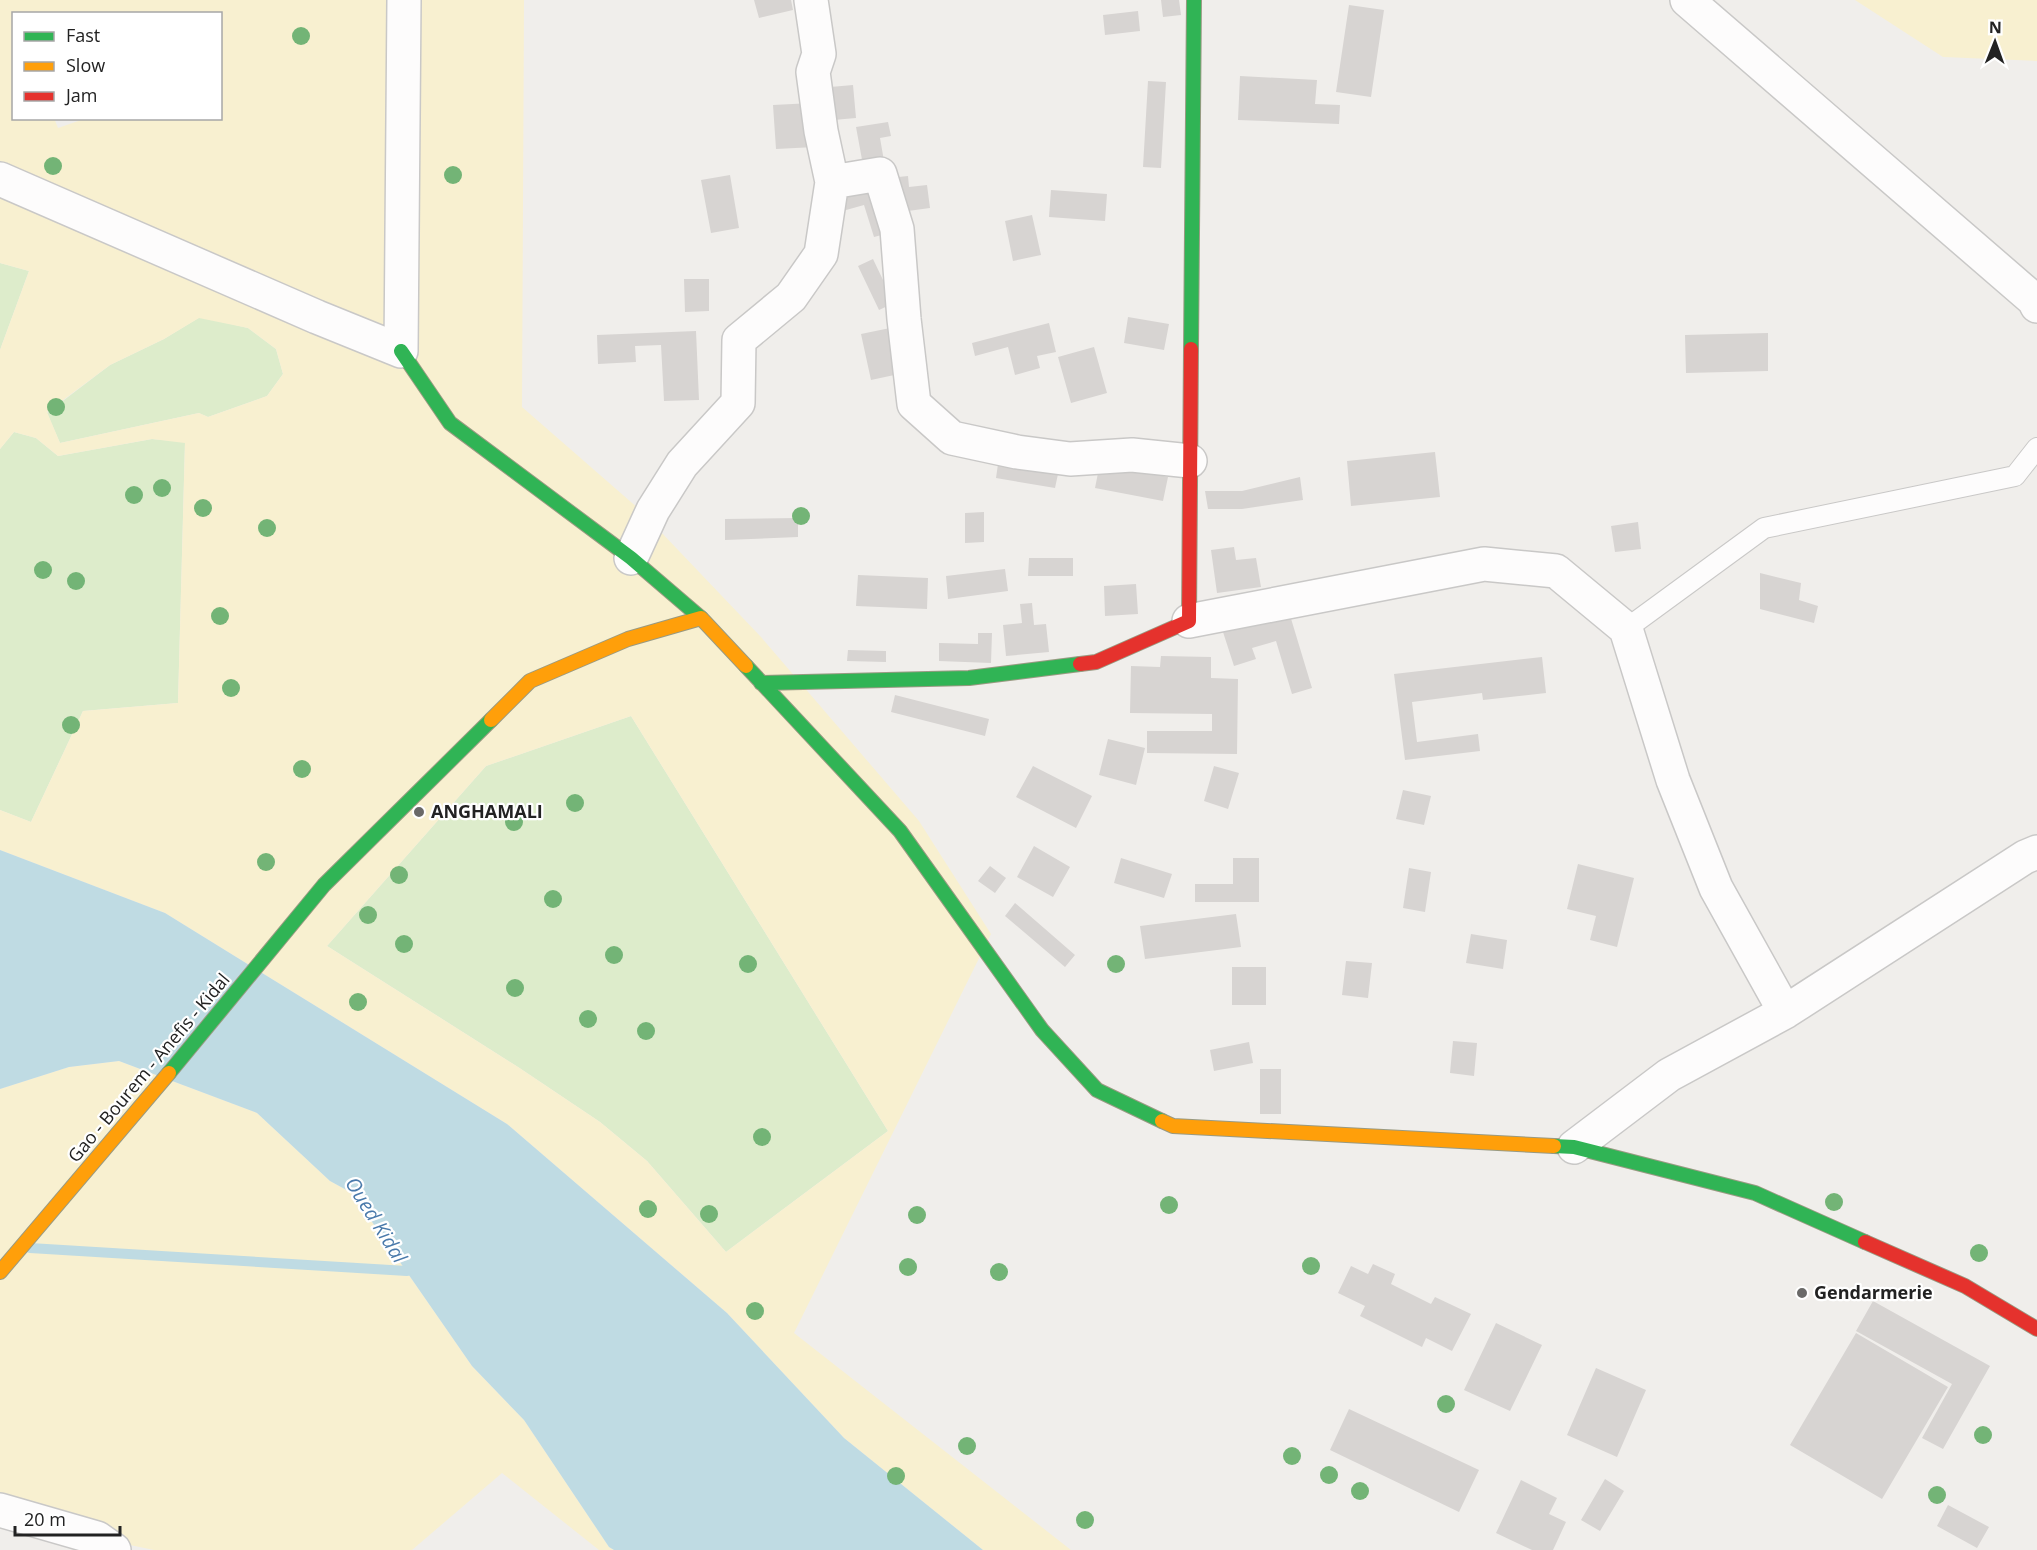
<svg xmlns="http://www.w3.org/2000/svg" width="2037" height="1550" font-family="'Open Sans',sans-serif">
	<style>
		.grass { fill: #ddeccb }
		.sand { fill: #f8f0d0; fill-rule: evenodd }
		.water { fill: #bfdbe3 }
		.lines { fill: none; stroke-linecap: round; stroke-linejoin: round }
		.stream { stroke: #bfdbe3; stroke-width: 10 }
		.building { fill: #d7d4d2 }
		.lane-casing { stroke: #c9c8c7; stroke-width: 22 }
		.street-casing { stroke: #c9c8c7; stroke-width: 36 }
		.fast-casing { stroke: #999a82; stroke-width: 16 }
		.slow-casing { stroke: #999a82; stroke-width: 16 }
		.jam-casing { stroke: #999a82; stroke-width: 16 }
		.lane { stroke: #fdfcfc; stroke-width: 20 }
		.street { stroke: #fdfcfc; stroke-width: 33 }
		.fast { stroke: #30b455; stroke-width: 14 }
		.slow { stroke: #ff9f0a; stroke-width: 14 }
		.jam { stroke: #e5322d; stroke-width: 14 }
		.tree { fill: #73b476 }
		.poi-dot { fill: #6a6968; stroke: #fff; stroke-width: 2 }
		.labels { text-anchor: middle; stroke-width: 4.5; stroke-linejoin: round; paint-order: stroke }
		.poi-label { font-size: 18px; font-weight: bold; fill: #222; stroke: #fff; text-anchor: start }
		.street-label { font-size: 18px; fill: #222; stroke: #fff }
		.water-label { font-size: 20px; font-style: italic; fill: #4a7aab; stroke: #fff }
	</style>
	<rect width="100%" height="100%" fill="#f0eeeb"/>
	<!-- grass -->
	<path class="grass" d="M0 263 29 271 0 350Z
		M200 317 248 328 276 349 283 374 267 396 208 417 199 413 60 443 47 413 110 365 164 339Z
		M14 432 36 438 58 456 152 439 185 442 178 703 83 711 31 822 0 810V449Z
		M631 716 888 1131 726 1252 647 1161 600 1122 518 1067 327 946 486 766Z"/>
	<!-- sand -->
	<path class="sand" d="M0 0H524L522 407 639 509 761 637 919 821 991 934 794 1333 1071 1550H983L844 1438 727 1313 507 1124 165 913 0 850V810L31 822 83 711 178 703 185 443 152 439 58 456 36 438 14 432 0 449V350L29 271 0 263ZM14 14H220V118L84 119 58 128 54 118H14ZM199 318 248 328 276 349 283 374 267 396 208 417 199 413 60 443 47 412 110 365 164 339ZM631 716 888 1131 726 1252 647 1161 600 1122 518 1067 327 946 486 766Z
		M1855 0H2037V61L1943 57Z
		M119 1061 257 1113 330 1181 352 1193 472 1366 524 1420 609 1547 614 1550H599L502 1473 412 1550H154L0 1518V1089L69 1067Z"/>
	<!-- water -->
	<path class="water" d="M0 850 165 913 507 1124 727 1313 844 1438 983 1550H614L609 1547 524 1420 472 1366 352 1193 330 1181 257 1113 119 1061 69 1067 0 1089Z"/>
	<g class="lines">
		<!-- stream -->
		<path class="stream" d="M30 1248 407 1271"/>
	</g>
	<!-- building -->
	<path class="building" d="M754 0H791L793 10 759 18Z
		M1161 0H1179L1181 15 1163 17Z
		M1349 5 1384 10 1371 97 1336 92Z
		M1138 11 1140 31 1105 35 1103 15Z
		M1240 76 1317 80 1315 104 1340 105 1339 124 1238 120Z
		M1148 81 1166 82 1161 168 1143 167Z
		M853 85 856 118 822 121 819 88Z
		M812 103 815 147 776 149 773 105Z
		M888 122 891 136 880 138 884 161 863 165 856 127Z
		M730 175 739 228 711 233 701 180Z
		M908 176 909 187 927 185 930 208 893 213 889 178Z
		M874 182 889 233 874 237 864 205 839 212 834 194Z
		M1051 190 1107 194 1105 221 1049 217Z
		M1032 215 1041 255 1013 261 1005 221Z
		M873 259 894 303 879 310 858 266Z
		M684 279H709V311L685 312Z
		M1128 317 1169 324 1164 350 1124 343Z
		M1049 323 1056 352 1037 356 1040 368 1015 375 1008 347 975 356 972 343Z
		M890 328 899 374 871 380 861 334Z
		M696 331 699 400 664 401 661 345 635 346 636 362 598 364 597 335Z
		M1768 333V371L1686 373 1685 335Z
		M1094 347 1107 393 1071 403 1058 357Z
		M1435 452 1440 497 1351 506 1347 461Z
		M1100 463 1168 477 1163 501 1095 488Z
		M998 464 1058 474 1055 488 996 478Z
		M1300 477 1303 500 1242 509H1208L1205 491H1242Z
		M984 512V542L965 543V513Z
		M798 518V537L725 540V519Z
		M1638 522 1641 549 1615 552 1611 526Z
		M1234 547 1236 560 1256 558 1261 587 1217 593 1211 550Z
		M1029 558H1073V576H1028Z
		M1005 569 1008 591 948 599 946 576Z
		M1760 573 1801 583 1799 600 1818 606 1814 623 1760 609Z
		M858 575 928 578 927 609 856 606Z
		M1136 584 1138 614 1105 616 1104 586Z
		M1032 603 1034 625 1046 624 1049 652 1006 656 1003 625 1022 623 1020 604Z
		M1289 612 1312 688 1292 694 1276 641 1252 648 1256 659 1234 666 1223 632Z
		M978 633H992L991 663 939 661V643L978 644Z
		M848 650 886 651V662L847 661Z
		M1161 656 1211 657V678L1238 679 1237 754 1147 753V731H1212V714L1130 713 1131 666 1160 667Z
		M1542 657 1546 693 1483 700 1482 693 1412 702 1417 742 1478 734 1480 751 1405 760 1394 674Z
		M895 695 989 719 985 736 891 712Z
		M1108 739 1145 748 1136 785 1099 775Z
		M1033 766 1092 796 1076 828 1016 797Z
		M1214 766 1239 773 1228 809 1204 801Z
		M1403 790 1431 796 1424 825 1396 819Z
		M1034 846 1070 867 1053 897 1017 877Z
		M1121 858 1172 874 1164 898 1114 883Z
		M1233 858H1259V902H1195V884H1233Z
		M1578 864 1634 878 1617 947 1590 940 1596 916 1567 909Z
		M990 866 1006 878 995 893 978 881Z
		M1409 868 1431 872 1425 912 1403 908Z
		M1015 903 1075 955 1065 967 1005 916Z
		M1236 914 1241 947 1145 959 1140 926Z
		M1471 934 1507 940 1503 969 1466 963Z
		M1346 961 1372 963 1368 998 1342 995Z
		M1232 967H1266V1005H1232Z
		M1453 1041 1477 1043 1474 1076 1450 1073Z
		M1249 1042 1253 1063 1214 1071 1210 1050Z
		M1260 1069H1281V1114H1260Z
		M1373 1264 1395 1274 1391 1284 1431 1304 1435 1297 1471 1314 1452 1351 1426 1338 1422 1347 1360 1316 1365 1306 1338 1293 1351 1266 1368 1274Z
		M1873 1301 1990 1366 1943 1449 1922 1438 1952 1384 1856 1331Z
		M1496 1323 1542 1345 1510 1411 1464 1390Z
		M1856 1333 1948 1387 1882 1499 1790 1445Z
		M1596 1368 1646 1390 1617 1457 1567 1435Z
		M1349 1409 1479 1470 1459 1512 1330 1450Z
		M1605 1479 1624 1491 1600 1531 1581 1520Z
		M1521 1480 1557 1498 1549 1514 1566 1522 1553 1550H1532L1496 1533Z
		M1948 1505 1989 1527 1977 1548 1937 1526Z"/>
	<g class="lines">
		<defs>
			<path id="lane" d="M1626 629 1764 528 2015 476 2037 448"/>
			<path id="street" d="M811 0 819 54 813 72 821 131 832 182 880 174 897 229 904 319 914 404 952 438 1017 452 1070 459 1132 455 1190 461
				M1687 0 2034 300 2037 306
				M0 179 317 317 401 351 404 0
				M631 558 653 510 682 464 738 403 739 340 791 297 821 254 832 182
				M1189 621 1484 564 1556 571 1626 629 1673 780 1716 888 1785 1012
				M1574 1147 1669 1075 1785 1012 2025 857 2037 852
				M0 1510 97 1538 114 1550"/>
			<path id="fast" d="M1191 349 1194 0
				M401 351 450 423 631 558 701 618
				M746 666 900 831 1042 1030 1097 1090 1162 1121
				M761 683 969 678 1080 664
				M169 1073 324 885 491 720
				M1554 1146 1574 1147 1755 1193 1865 1242"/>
			<path id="slow" d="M491 720 530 681 628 639 701 618 746 666
				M1162 1121 1173 1126 1554 1146
				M0 1272 169 1073"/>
			<path id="jam" d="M1080 664 1096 662 1189 621 1191 349
				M1865 1242 1965 1286 2037 1329"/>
		</defs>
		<!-- lane casing -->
		<use href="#lane" class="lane-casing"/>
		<!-- street casing -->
		<use href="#street" class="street-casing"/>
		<!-- fast casing -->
		<use href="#fast" class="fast-casing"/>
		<!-- slow casing -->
		<use href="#slow" class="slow-casing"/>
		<!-- jam casing -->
		<use href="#jam" class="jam-casing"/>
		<!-- lane -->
		<use href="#lane" class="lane"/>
		<!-- street -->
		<use href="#street" class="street"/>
		<!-- fast -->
		<use href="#fast" class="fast"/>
		<!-- slow -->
		<use href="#slow" class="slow"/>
		<!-- jam -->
		<use href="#jam" class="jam"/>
	</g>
	<!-- trees -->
	<g class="tree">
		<circle cx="301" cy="36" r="9"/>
		<circle cx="53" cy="166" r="9"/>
		<circle cx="453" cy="175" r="9"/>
		<circle cx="56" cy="407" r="9"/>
		<circle cx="162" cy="488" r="9"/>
		<circle cx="134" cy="495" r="9"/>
		<circle cx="203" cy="508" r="9"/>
		<circle cx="801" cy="516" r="9"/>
		<circle cx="267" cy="528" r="9"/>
		<circle cx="43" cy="570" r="9"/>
		<circle cx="76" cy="581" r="9"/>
		<circle cx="220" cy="616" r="9"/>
		<circle cx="231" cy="688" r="9"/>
		<circle cx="71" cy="725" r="9"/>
		<circle cx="302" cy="769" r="9"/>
		<circle cx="575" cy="803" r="9"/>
		<circle cx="514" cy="822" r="9"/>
		<circle cx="266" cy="862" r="9"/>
		<circle cx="399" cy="875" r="9"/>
		<circle cx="553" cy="899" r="9"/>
		<circle cx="368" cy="915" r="9"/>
		<circle cx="404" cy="944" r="9"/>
		<circle cx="614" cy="955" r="9"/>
		<circle cx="748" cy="964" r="9"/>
		<circle cx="1116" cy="964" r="9"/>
		<circle cx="515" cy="988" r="9"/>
		<circle cx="358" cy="1002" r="9"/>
		<circle cx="588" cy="1019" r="9"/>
		<circle cx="646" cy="1031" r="9"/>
		<circle cx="762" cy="1137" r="9"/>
		<circle cx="1834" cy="1202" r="9"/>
		<circle cx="1169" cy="1205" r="9"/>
		<circle cx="648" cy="1209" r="9"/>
		<circle cx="709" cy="1214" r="9"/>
		<circle cx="917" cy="1215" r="9"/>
		<circle cx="1979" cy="1253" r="9"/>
		<circle cx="1311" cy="1266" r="9"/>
		<circle cx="908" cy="1267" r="9"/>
		<circle cx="999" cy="1272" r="9"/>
		<circle cx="755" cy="1311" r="9"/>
		<circle cx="1446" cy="1404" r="9"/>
		<circle cx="1983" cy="1435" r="9"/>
		<circle cx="967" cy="1446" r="9"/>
		<circle cx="1292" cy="1456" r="9"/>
		<circle cx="1329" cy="1475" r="9"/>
		<circle cx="896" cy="1476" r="9"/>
		<circle cx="1360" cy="1491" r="9"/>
		<circle cx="1937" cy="1495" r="9"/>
		<circle cx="1085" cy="1520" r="9"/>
	</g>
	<!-- markers -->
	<g class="poi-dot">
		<circle cx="419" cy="812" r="6"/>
		<circle cx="1802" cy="1293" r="6"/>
	</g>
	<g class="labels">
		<!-- poi labels -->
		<g class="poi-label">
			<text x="431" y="818">ANGHAMALI</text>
			<text x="1814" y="1299">Gendarmerie</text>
		</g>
		<!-- street labels -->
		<g class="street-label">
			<text transform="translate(149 1068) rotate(-50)" y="6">Gao - Bourem - Anefis - Kidal</text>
		</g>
		<!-- water labels -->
		<g class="water-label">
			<text transform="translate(376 1220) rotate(58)" y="7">Oued Kidal</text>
		</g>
	</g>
	<!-- legend -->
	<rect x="12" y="12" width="210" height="108" fill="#ffffff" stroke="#a7a7a7" stroke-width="1.5"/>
	<rect x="24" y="32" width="30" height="9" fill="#30b455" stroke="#a7a7a7" stroke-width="1.5"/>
	<text x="66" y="42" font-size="18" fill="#222222">Fast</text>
	<rect x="24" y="62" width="30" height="9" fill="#ff9f0a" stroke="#a7a7a7" stroke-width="1.5"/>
	<text x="66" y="72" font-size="18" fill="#222222">Slow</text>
	<rect x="24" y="92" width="30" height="9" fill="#e5322d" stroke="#a7a7a7" stroke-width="1.5"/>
	<text x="66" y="102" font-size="18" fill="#222222">Jam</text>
	<!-- north arrow -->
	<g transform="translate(1995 42) rotate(1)" stroke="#ffffff" stroke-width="4.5" paint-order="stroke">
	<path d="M0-4.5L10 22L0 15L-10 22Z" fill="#222222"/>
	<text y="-9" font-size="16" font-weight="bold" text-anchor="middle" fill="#222222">N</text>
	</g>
	<!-- scale -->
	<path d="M15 1526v9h105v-9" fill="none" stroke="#222222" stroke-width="3"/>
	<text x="24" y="1526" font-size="18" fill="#222222" stroke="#ffffff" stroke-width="4.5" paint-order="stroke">20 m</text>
</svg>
